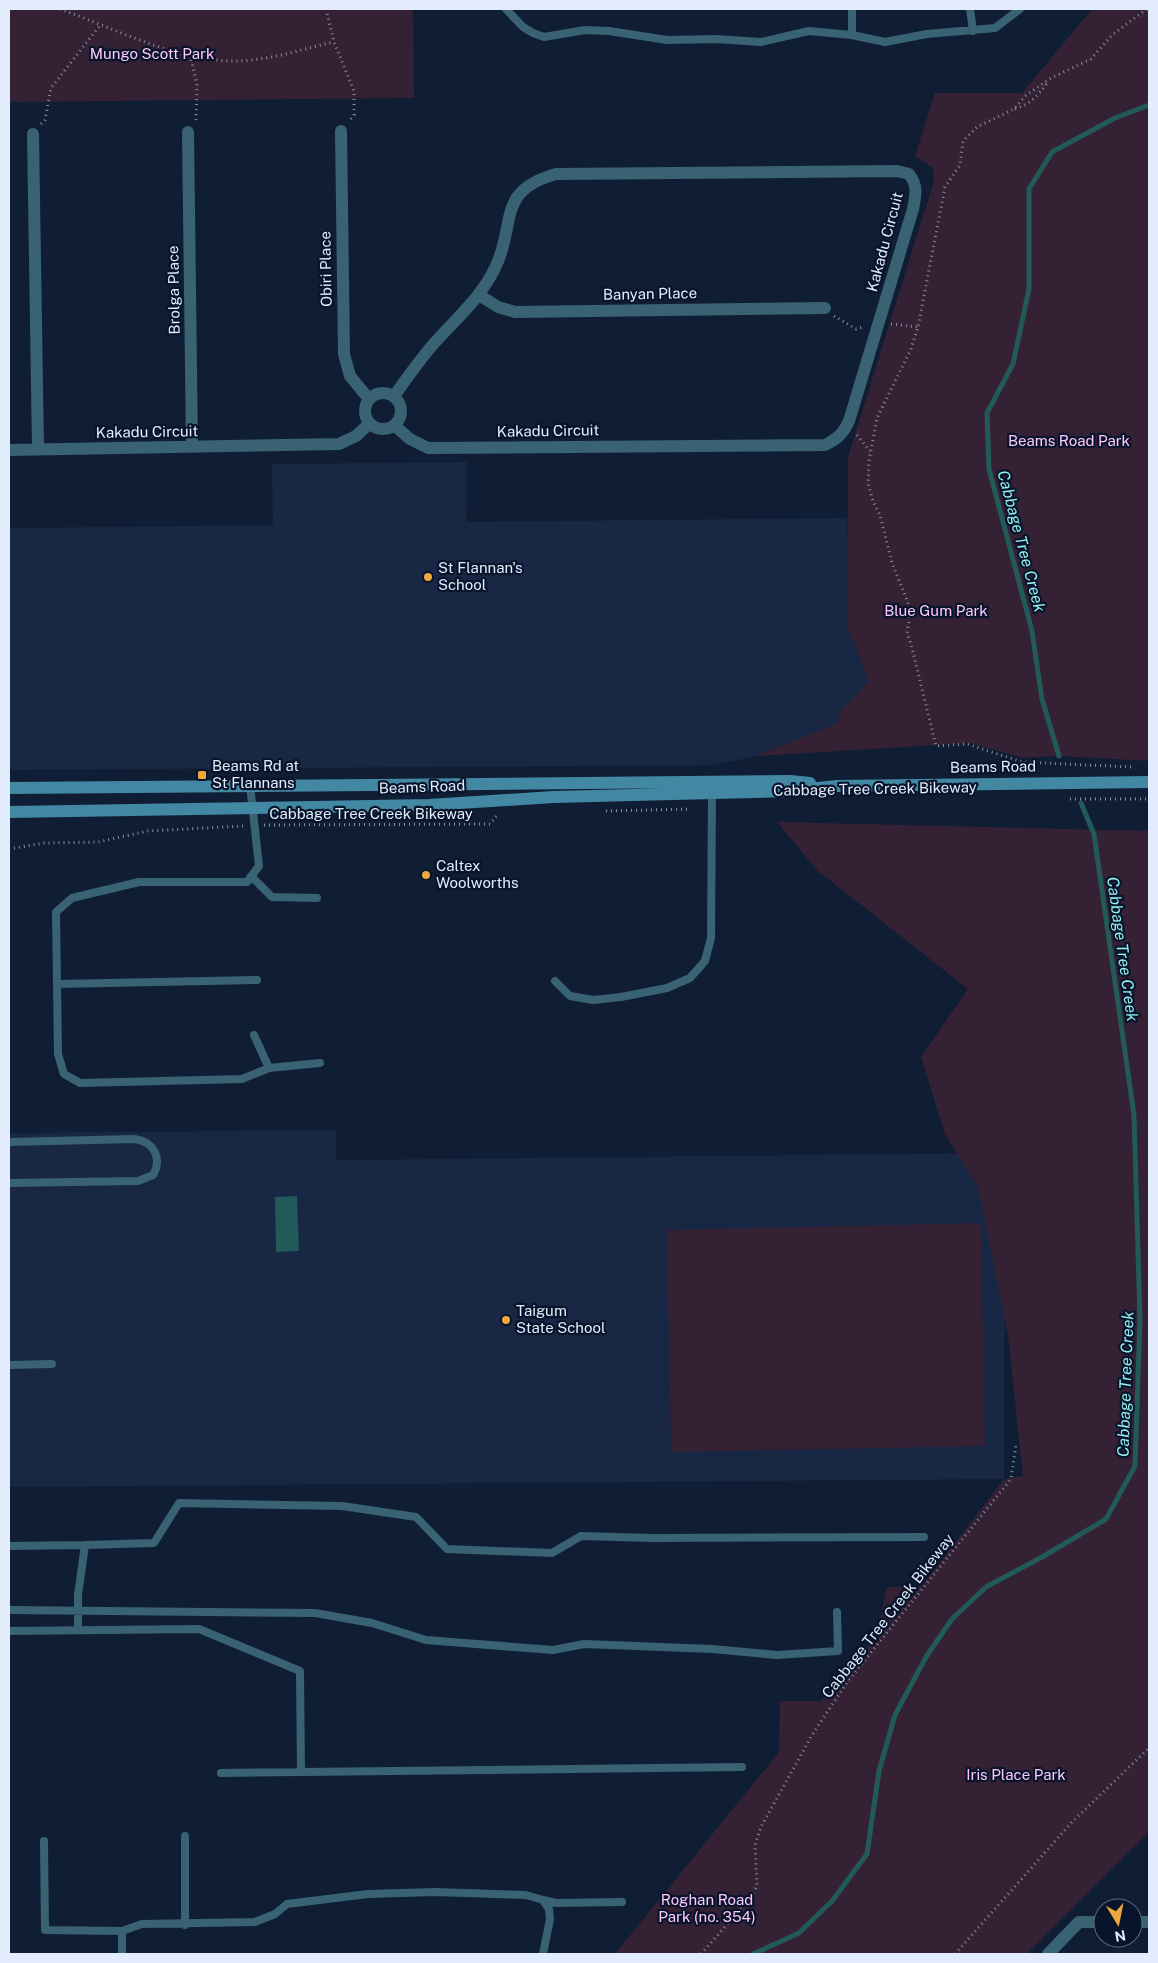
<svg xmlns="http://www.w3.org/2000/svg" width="1158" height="1963" font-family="'Public Sans',sans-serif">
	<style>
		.built { fill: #172744 }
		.green { fill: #352134 }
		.water { fill: #215a58 }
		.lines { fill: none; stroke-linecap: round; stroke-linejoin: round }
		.stream { stroke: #215a58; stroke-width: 5 }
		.path { stroke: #838fa2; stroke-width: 3; stroke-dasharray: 1 4; stroke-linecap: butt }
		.lane { stroke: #396273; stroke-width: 8 }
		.street { stroke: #396273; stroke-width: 12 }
		.secondary { stroke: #4388a3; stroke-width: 12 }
		.poi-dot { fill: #efa73e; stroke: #08142b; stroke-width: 2 }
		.labels { text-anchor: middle; stroke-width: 4.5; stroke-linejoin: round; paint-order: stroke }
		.park-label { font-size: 15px; fill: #fec8fa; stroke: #08142b }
		.street-label { font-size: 15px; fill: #e2ecfc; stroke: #08142b }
		.poi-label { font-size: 15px; fill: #e2ecfc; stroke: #08142b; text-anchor: start }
		.water-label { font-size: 16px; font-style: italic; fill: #94f1ed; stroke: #08142b }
	</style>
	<rect width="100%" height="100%" fill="#101e35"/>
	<!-- built -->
	<path class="built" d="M467 462 466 522 847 518V626L880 707 756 756 715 765 9 770V528L273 525 272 464Z
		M336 1130V1160L1005 1153 1004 1479 9 1487V1133Z"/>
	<!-- green -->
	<path class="green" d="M9 9H413L414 98 9 102Z
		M1092 9H1149V761L1059 756 1023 758 970 743 756 756 838 723 839 713 869 681 847 626 848 457 934 181 933 168 915 156 935 93H1022Z
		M777 822 1149 831V1832L1027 1954H615L779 1752 780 1701H821L876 1637 887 1587 922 1586 1004 1479 1023 1476 1008 1335 978 1187 945 1134 921 1057 968 989 818 871Z
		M981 1223 985 1446 671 1452 667 1230Z"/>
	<!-- water -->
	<path class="water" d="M297 1196 299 1251 276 1252 275 1197Z"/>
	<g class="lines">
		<!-- stream -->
		<path class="stream" d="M1059 756 1042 699 1032 631 989 469 987 413 1013 364 1029 289V189L1052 152 1115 118 1149 105
			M753 1954 799 1933 832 1901 867 1854 879 1771 895 1715 926 1657 952 1619 986 1587 1044 1556 1106 1519 1135 1466 1140 1319 1134 1115 1094 834 1081 803"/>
		<!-- path -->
		<path class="path" d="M60 9C122 31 192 70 259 59 285 56 309 47 334 42
			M326 9 334 42 354 91V115L349 121
			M190 55 197 84 196 121
			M1015 109C1030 104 1038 96 1047 83
			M41 124 45 120 51 88 101 24
			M834 316 856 329 863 327
			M891 324 918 327
			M857 435 870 451
			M1131 767 1022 762 967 744 936 746 911 644 907 633 911 610 892 563 880 515 873 501 868 483 869 461 877 418 911 349 918 327 945 187 960 165 963 141 977 127 1014 109 1025 96 1051 78 1091 59 1112 35 1147 9
			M1070 799H1149
			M606 811 689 809
			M264 825 490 824 498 814
			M9 849 44 843 98 842 148 831 243 826
			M701 1954 751 1897 757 1886 755 1845 761 1827 812 1735 848 1681 1011 1479 1016 1445
			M955 1954 1072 1822 1149 1748"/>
		<!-- lane -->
		<path class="lane" d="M506 9 523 27 533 33 544 37 585 30 609 31 667 40 716 39 761 42 809 31 852 35 885 42 927 34 995 28 1020 9
			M970 9 973 31
			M852 35V9
			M250 785 259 866 247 882H139L72 898 56 912 58 1054 64 1074 80 1083 242 1079 269 1068 320 1063
			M251 876 272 897 317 898
			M555 981 570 996 593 1000 621 997 667 988 690 978 705 961 711 938 712 793
			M57 984 257 980
			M254 1035 269 1068
			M9 1142 135 1139C153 1142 163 1157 153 1175L138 1181 9 1183
			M9 1365 52 1364
			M9 1546 85 1545
			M9 1610 315 1613 372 1623 426 1640 553 1650 584 1644 712 1649 777 1655 838 1651 837 1612
			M78 1630V1595L85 1545 154 1543 179 1503 342 1506 416 1517 447 1549 552 1553 581 1536 653 1538 924 1537
			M9 1631 199 1629 300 1671 301 1772
			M221 1773 742 1767
			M185 1836V1925
			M44 1841 45 1930 122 1931 142 1924 255 1922 275 1914 287 1904 368 1894 435 1892 526 1895 543 1900 549 1909 550 1919 543 1954
			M543 1900 556 1903 622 1902
			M122 1931V1954"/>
		<!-- street -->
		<path class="street" d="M341 131 344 354 350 376 369 399
			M188 132 192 447
			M33 134 38 449
			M479 295 498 307 515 312 825 308
			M365 411a18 18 0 1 1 36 0a18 18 0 1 1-36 0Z
			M394 396C408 377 422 356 438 339 459 316 481 297 495 268 517 224 495 191 556 174L897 171 909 174C918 186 916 194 913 209L849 421C843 434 837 439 825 445L428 448 410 439 395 426
			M9 450 339 444 356 436 369 424
			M1133 1922H1149
			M1048 1954 1079 1922H1103"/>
		<!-- secondary -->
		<path class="secondary" d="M9 788C269 785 530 785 790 781L810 783
			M9 812 429 805 553 797 789 791 837 786 1149 782"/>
	</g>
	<!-- markers -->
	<g class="poi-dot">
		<circle cx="428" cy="577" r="5"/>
		<rect x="197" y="770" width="10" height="10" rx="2.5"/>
		<circle cx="426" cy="875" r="5"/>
		<circle cx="506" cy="1320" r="5"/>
	</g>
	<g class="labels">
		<!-- park labels -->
		<g class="park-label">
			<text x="152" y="59">Mungo Scott Park</text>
			<text x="1069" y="446">Beams Road Park</text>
			<text x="936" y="616">Blue Gum Park</text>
			<text x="1016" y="1780">Iris Place Park</text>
			<text x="707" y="1905">Roghan Road<tspan x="707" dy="17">Park (no. 354)</tspan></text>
		</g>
		<!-- street labels -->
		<g class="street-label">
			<text transform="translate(885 242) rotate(-75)" y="5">Kakadu Circuit</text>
			<text transform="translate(326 269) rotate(-91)" y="5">Obiri Place</text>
			<text transform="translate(174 290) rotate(-91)" y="5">Brolga Place</text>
			<text transform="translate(650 294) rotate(-1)" y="5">Banyan Place</text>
			<text transform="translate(548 431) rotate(-1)" y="5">Kakadu Circuit</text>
			<text transform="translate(147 432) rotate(-1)" y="5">Kakadu Circuit</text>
			<text transform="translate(993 767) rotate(-1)" y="5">Beams Road</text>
			<text transform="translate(422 787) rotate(-2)" y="5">Beams Road</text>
			<text transform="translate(875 789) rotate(-1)" y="5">Cabbage Tree Creek Bikeway</text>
			<text x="371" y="819">Cabbage Tree Creek Bikeway</text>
			<text transform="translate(888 1616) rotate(-52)" y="5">Cabbage Tree Creek Bikeway</text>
		</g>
		<!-- poi labels -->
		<g class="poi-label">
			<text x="438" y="573">St Flannan's<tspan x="438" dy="17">School</tspan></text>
			<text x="212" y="771">Beams Rd at<tspan x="212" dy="17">St Flannans</tspan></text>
			<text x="436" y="871">Caltex<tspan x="436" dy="17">Woolworths</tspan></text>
			<text x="516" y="1316">Taigum<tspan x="516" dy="17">State School</tspan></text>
		</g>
		<!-- water labels -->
		<g class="water-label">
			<text transform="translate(1022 541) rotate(75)" y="6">Cabbage Tree Creek</text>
			<text transform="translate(1123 949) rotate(82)" y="6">Cabbage Tree Creek</text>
			<text transform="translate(1125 1384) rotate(-88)" y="6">Cabbage Tree Creek</text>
		</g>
	</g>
	<!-- border -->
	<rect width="1158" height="1963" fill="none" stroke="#e2ecfc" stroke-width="20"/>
	<!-- north arrow -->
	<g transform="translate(1118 1923) rotate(170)"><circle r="24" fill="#08142b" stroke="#5f6a7f"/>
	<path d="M0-4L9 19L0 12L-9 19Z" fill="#efa73e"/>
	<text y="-8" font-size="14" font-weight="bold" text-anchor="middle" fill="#e2ecfc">N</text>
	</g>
</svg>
